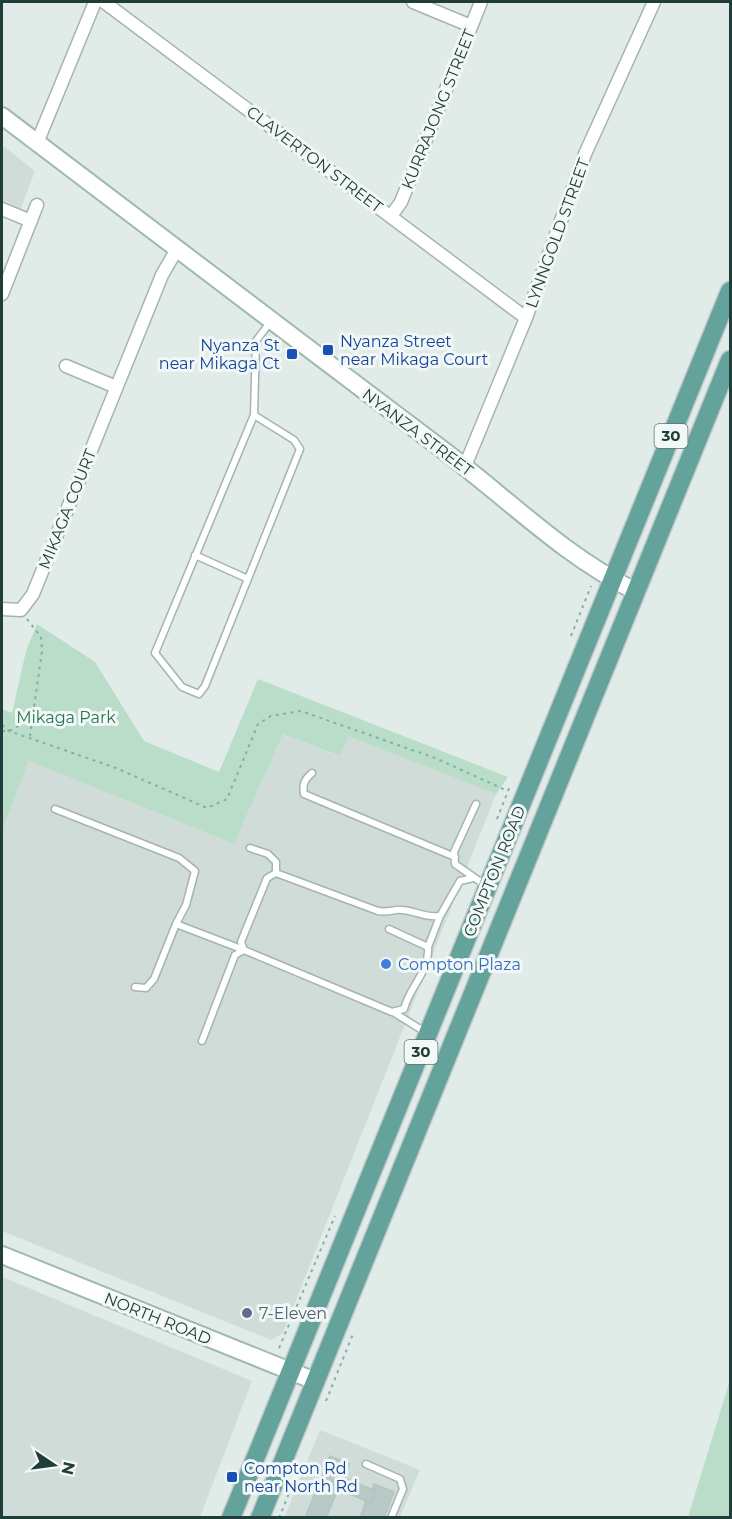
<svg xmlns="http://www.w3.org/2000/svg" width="732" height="1519" font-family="Montserrat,sans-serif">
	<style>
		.built { fill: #cfdcd8 }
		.green { fill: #b9ddc9 }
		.building { fill: #b9c9c5; stroke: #b3c5c1; stroke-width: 1.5 }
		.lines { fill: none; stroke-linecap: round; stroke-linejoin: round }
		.lane-casing { stroke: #a4b4b1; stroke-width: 9 }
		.street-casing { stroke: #a4b4b1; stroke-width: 15 }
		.secondary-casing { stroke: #9fb8b3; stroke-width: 20 }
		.primary-casing { stroke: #c1c9c8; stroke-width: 21 }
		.path { stroke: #81b0a9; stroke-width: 2; stroke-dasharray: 3 4.5; stroke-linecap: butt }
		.lane { stroke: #fff; stroke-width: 6 }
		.street { stroke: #fff; stroke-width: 12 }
		.secondary { stroke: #fff; stroke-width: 16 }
		.primary { stroke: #64a29c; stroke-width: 18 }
		.transit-dot { fill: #1a4fb4; stroke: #f1f8f6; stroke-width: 2 }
		.shop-dot { fill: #3f7fe0; stroke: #f1f8f6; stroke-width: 2 }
		.service-dot { fill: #5c6f8a; stroke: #f1f8f6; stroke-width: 2 }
		.labels { text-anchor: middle; stroke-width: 6; stroke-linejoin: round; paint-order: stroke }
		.shield { fill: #f1f8f6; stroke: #5f7572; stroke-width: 1.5 }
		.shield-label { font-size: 15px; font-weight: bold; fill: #213d3a }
		.street-label { font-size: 16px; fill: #213d3a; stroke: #f1f8f6 }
		.transit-label { font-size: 16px; fill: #164399; stroke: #f1f8f6; text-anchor: start }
		.park-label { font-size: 16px; fill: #2a7453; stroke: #f1f8f6 }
		.shop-label { font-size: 16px; fill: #366cbe; stroke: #f1f8f6; text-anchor: start }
		.service-label { font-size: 16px; fill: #4e5e75; stroke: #f1f8f6; text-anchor: start }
	</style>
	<rect width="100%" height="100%" fill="#e1ece9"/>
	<!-- built -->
	<path class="built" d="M2 145 35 171 21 208 2 200Z
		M283 734 339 756 347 735 496 794 283 1333 271 1340 2 1231V831L29 761 234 844Z
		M2 1277 252 1381 200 1517H2Z
		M320 1430 420 1470 400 1517 284 1518Z"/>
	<!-- green -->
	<path class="green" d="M37 624 95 662 144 741 219 772 258 679 508 777 496 794 348 736 340 756 283 734 234 844 29 761 2 831V709L12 713 26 651Z
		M730 1380V1517H688Z"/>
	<!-- building -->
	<path class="building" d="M330 1456 349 1464 344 1478 376 1491 371 1503 338 1489 326 1518H305Z
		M374 1484 394 1492 384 1518H360L366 1501 371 1503 376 1491 372 1490Z"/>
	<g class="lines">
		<defs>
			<path id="lane" d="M254 415 294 440 300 449 205 686 199 694 182 687 155 653 254 415 256 341 271 321
				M195 555 248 579
				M312 773C305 779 302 784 304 794L455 857
				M476 804 454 852 455 864 485 885
				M55 809 179 858 195 871 186 905 176 924 244 950
				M250 848 268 854 276 862V873
				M389 929 428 947C430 972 409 987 404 1009L392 1012 244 950 241 942 267 878 276 873 378 911C387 913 394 909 402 910 416 911 425 918 440 916L460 881 473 878
				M428 947 440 916
				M135 987 146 988 154 979 176 924
				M393 1012 425 1032
				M202 1041 235 955 244 950
				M366 1464 400 1479 403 1489 391 1518"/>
			<path id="street" d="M104 2 526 318
				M413 2 471 26
				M37 143 95 2
				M2 209 31 221
				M391 216 401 202 481 2
				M2 294 37 205
				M66 366 116 387
				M465 466 526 318 585 154 654 2
				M2 609 21 610 33 594 162 275 177 249"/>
			<path id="secondary" d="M2 116C147 226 293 337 439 447 504 495 562 555 635 591
				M2 1255 315 1381"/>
			<path id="primary" d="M231 1518 730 291
				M260 1518 730 360"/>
		</defs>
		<!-- lane casing -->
		<use href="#lane" class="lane-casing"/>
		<!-- street casing -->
		<use href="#street" class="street-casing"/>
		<!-- secondary casing -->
		<use href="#secondary" class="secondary-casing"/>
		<!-- primary casing -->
		<use href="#primary" class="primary-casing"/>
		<!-- path -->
		<path class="path" d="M27 619 41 637 42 651 30 736
			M571 636 591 586
			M2 725 9 731 116 768 207 808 227 799 258 724 271 716 301 711 435 758 508 791
			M2 731H9L29 720
			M497 819 510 786
			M279 1348 335 1216
			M326 1401 353 1334
			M279 1518 296 1476"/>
		<!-- lane -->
		<use href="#lane" class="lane"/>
		<!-- street -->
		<use href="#street" class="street"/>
		<!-- secondary -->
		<use href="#secondary" class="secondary"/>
		<!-- primary -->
		<use href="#primary" class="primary"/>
	</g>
	<!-- markers -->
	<g class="transit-dot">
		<rect x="322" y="344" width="12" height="12" rx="3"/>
		<rect x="286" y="348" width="12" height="12" rx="3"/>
		<rect x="226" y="1471" width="12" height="12" rx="3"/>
	</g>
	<circle class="shop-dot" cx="386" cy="964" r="6"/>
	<circle class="service-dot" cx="247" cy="1313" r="6"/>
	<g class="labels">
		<!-- shield labels -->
		<g class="shield">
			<rect x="654.5" y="424" width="33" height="24" rx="4.5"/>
			<rect x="404.5" y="1040" width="33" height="24" rx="4.5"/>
		</g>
		<g class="shield-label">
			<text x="671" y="441">30</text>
			<text x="421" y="1057">30</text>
		</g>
		<!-- street labels -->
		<g class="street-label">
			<text transform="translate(438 109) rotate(-68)" y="6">KURRAJONG STREET</text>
			<text transform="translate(315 159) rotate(37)" y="6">CLAVERTON STREET</text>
			<text transform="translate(557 233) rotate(-70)" y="6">LYNNGOLD STREET</text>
			<text transform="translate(418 432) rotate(37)" y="6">NYANZA STREET</text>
			<text transform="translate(67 509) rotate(-68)" y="6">MIKAGA COURT</text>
			<text transform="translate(494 871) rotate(-68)" y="6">COMPTON ROAD</text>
			<text transform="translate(158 1318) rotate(22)" y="6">NORTH ROAD</text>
		</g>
		<!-- transit labels -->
		<g class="transit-label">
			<text x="340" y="347">Nyanza Street<tspan x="340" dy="18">near Mikaga Court</tspan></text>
			<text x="280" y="351" text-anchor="end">Nyanza St<tspan x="280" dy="18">near Mikaga Ct</tspan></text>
			<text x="244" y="1474">Compton Rd<tspan x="244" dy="18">near North Rd</tspan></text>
		</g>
		<!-- park labels -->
		<g class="park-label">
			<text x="66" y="723">Mikaga Park</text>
		</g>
		<!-- shop labels -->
		<g class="shop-label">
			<text x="398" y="970">Compton Plaza</text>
		</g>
		<!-- service labels -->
		<g class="service-label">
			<text x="259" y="1319">7-Eleven</text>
		</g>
	</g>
	<!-- border -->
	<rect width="732" height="1519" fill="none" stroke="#213d3a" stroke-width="6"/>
	<!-- north arrow -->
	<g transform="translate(54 1465) rotate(103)" stroke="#f1f8f6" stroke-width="4.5" paint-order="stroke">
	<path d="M0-4.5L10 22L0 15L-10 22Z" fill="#213d3a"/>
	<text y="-9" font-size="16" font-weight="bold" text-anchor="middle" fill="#213d3a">N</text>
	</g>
</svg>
